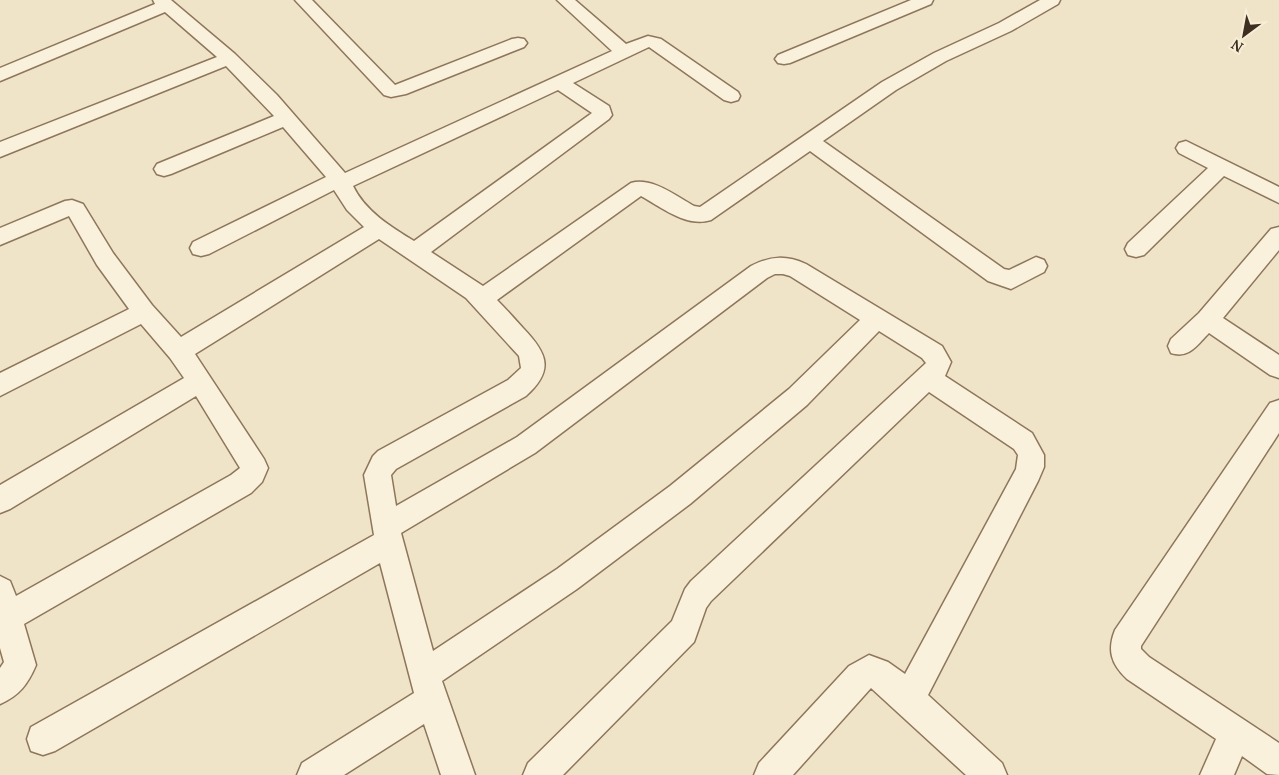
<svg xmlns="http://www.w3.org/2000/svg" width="1279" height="775" font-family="'PT Serif',serif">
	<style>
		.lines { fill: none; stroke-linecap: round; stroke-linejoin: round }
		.minor-casing { stroke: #8d765c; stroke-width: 3 }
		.minor { fill: #faf1dc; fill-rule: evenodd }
	</style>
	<rect width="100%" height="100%" fill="#f0e4c8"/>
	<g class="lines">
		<defs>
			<path id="minor" d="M153 0H171L235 54 277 95 345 173 612 51 557 0H575L626 44 648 36 661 39 738 92 740 96 738 100 731 102 724 100 649 47 573 83 609 106 612 115 609 119 431 252 483 286 631 183C652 177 676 196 694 206L700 207 882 82 934 53 999 23 1040 0H1060L1058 4 1011 31 946 61 896 90 823 141 1004 269 1009 270 1036 257 1044 260 1047 266 1044 272 1011 289 988 281 810 151 711 220C687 228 661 207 641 196L497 300C506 309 515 319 523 328 547 353 555 370 526 396L396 469 391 475 396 506 517 437 751 266C771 256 786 255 806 264L942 346 951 362 945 376 1032 433 1044 455V467L1038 481 928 695 1002 763 1007 775H966L871 688 793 775H754L759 763 849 666 869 655 888 662 905 674 1016 469 1018 455 1014 449 929 392 711 601 706 608 694 642 563 775H523L528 763 672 621 685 589 691 581 926 363 922 358 879 331 807 405 690 504 577 589 442 681 475 775H441L424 724 344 775H297L302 763 414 693 380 563 55 751 43 755 31 751 27 739 31 727 374 535 364 475 373 456 378 451 508 380 521 368 519 356 466 298 379 239 195 354 264 459 268 468 262 482 251 493 24 624 36 665C28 684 19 696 0 704V668L4 662 0 648V576L10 581 16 596 231 475 240 468 196 396 10 509 0 513V485L184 378 170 358 141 324 0 396V373L129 309 97 265 69 216 0 245V228L65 201 72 200 83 204 113 253 152 305 181 337 364 227 347 210 334 190 209 254 201 256 193 254 190 248 193 242 326 177 283 127 171 174 164 176 157 174 154 169 157 164 274 116 226 66 0 157V142L217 57 165 12 0 81V68L155 4ZM558 90 592 113 414 241C391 227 365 211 353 186ZM775 274H783L790 276 860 320 789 389 670 486 557 569 433 651 401 533 535 453 767 278Z
				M295 0H312L395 85 512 39 518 38 524 39 527 43 524 47 406 94 391 97 384 95Z
				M911 0H933L931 4 790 63 784 64 778 63 775 59 778 55Z
				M1186 141 1279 187V203L1224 176 1144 255 1136 257 1128 255 1125 249 1128 243 1208 168 1179 153 1176 148 1179 143Z
				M1279 227V250L1223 318 1279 355V378L1270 375 1209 333C1197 345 1189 359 1171 353L1168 346 1171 339 1199 313 1271 229Z
				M1279 400V433L1141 646V649L1149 657 1279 743V775L1267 774 1242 756 1234 775H1200L1216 739 1127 679C1111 664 1107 650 1115 630L1270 403Z"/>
		</defs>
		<!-- minor casing -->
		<use href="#minor" class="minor-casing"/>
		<!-- minor -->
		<use href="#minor" class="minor"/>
	</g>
	<!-- north arrow -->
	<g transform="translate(1244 35) rotate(212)" stroke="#f7eed8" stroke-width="4" paint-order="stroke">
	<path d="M0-4L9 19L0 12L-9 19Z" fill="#3d2e20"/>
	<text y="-8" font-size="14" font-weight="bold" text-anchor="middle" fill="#3d2e20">N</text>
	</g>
</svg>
